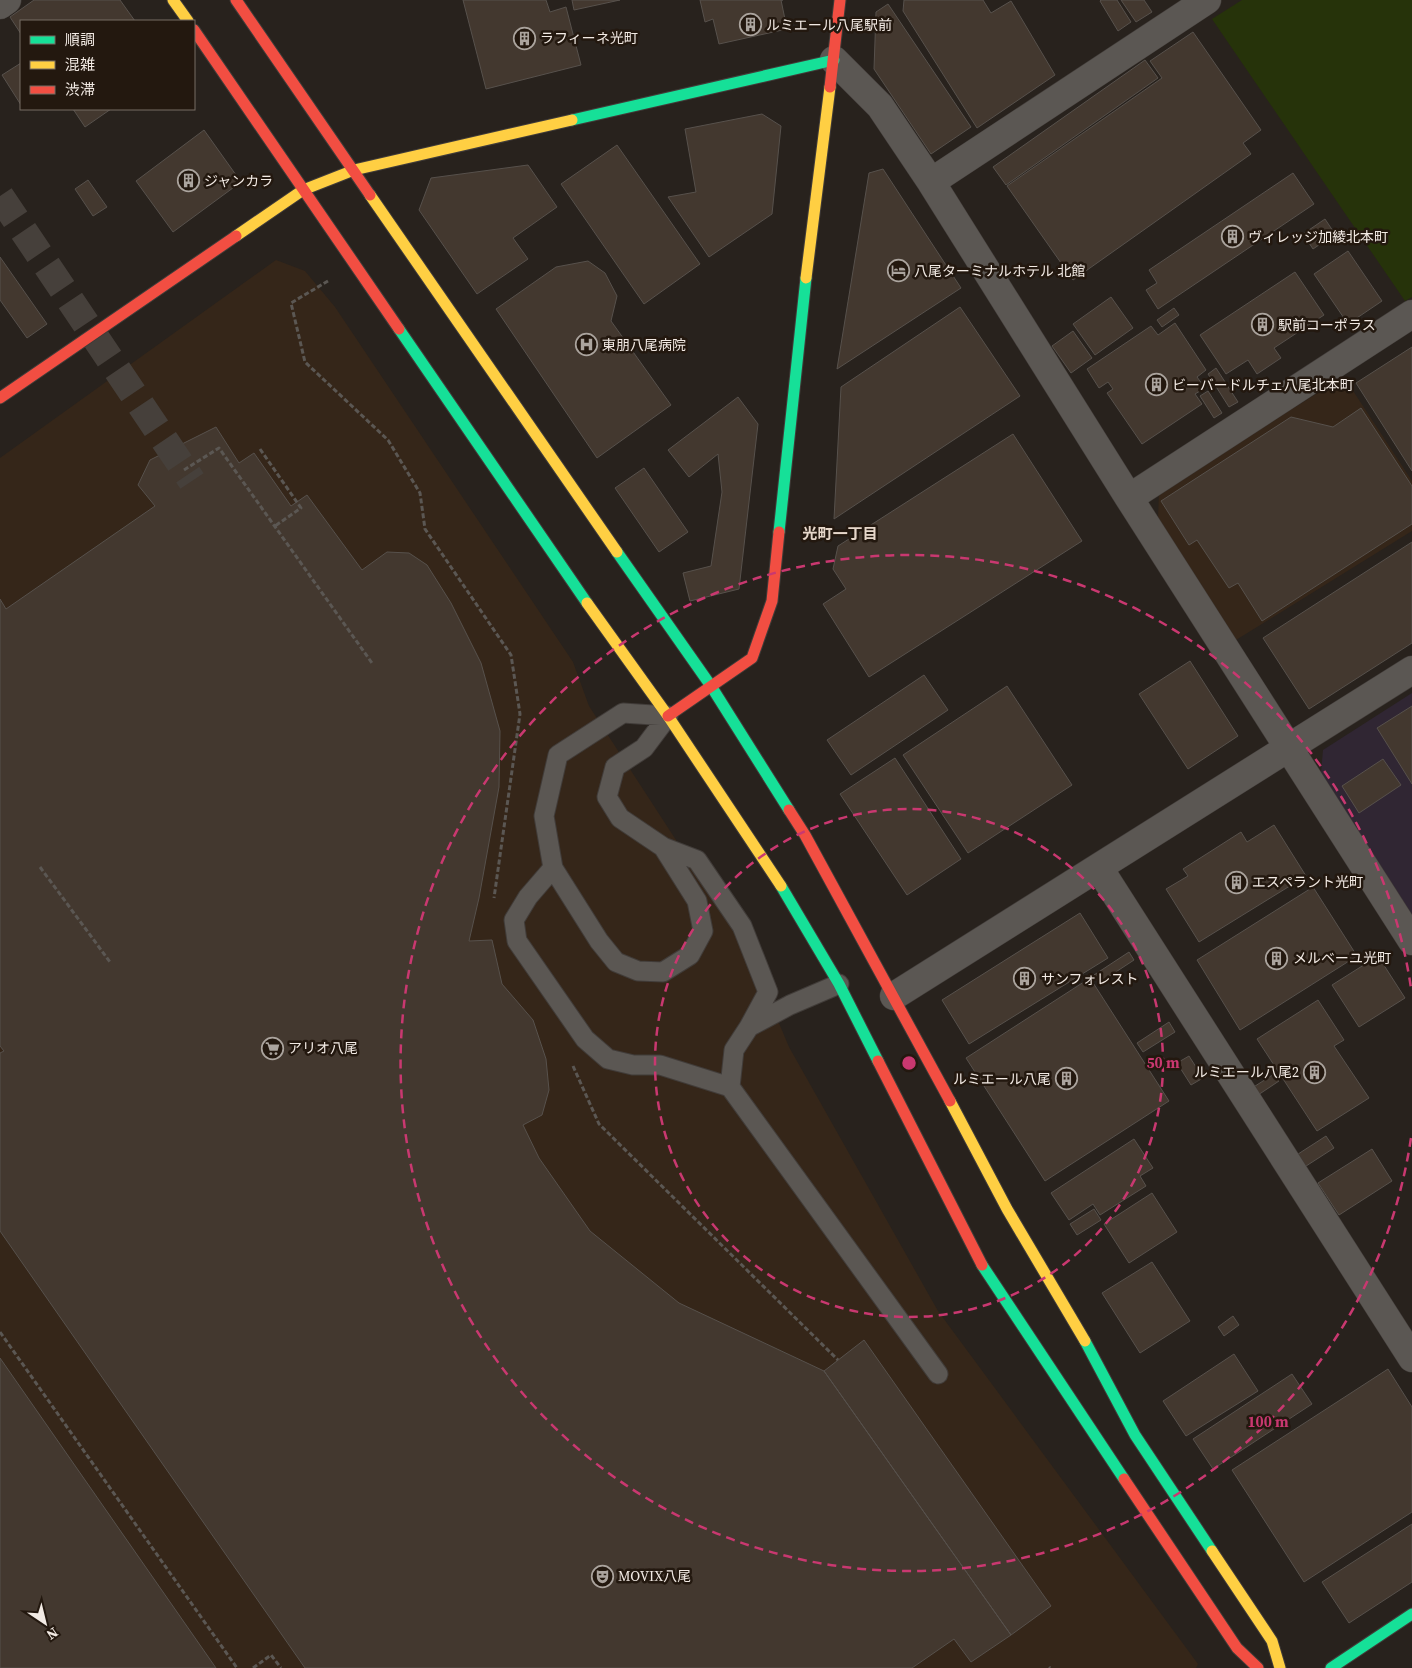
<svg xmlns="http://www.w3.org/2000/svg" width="1412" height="1668" font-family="'Source Serif 4','Noto Sans JP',serif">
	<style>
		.built { fill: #352619 }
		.medical { fill: #302633 }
		.green { fill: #26330a }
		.building { fill: #43382f; stroke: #57514c }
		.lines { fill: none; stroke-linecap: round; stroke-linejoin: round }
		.street-tunnel { stroke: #46403b; stroke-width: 28; stroke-dasharray: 28 14; stroke-linecap: butt }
		.lane-casing { stroke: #413c39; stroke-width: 21 }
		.street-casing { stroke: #413c39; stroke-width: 29 }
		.fast-casing { stroke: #413c39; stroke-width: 13 }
		.slow-casing { stroke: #413c39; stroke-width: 13 }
		.jam-casing { stroke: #413c39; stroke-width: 13 }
		.path { stroke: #5b5753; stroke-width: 3; stroke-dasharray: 5 2.5; stroke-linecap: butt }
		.lane { stroke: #5b5753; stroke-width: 19 }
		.street { stroke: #5b5753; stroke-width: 28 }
		.fast { stroke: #16e098; stroke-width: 11 }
		.slow { stroke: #ffcf43; stroke-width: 11 }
		.jam { stroke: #f24e42; stroke-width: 11 }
		.ring { fill: none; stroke: #c93870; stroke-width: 2.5; stroke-dasharray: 9 6 }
		.labels { text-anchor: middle; stroke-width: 5; stroke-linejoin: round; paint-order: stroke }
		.poi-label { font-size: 14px; fill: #f2eae4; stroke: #23180f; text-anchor: start }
		.neighbourhood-label { font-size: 15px; font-weight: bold; fill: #e6d7ca; stroke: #23180f }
		.centre { fill: #c93870; stroke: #23180f; stroke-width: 2.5 }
		.ring-label { font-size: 15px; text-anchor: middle; font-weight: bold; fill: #c93870; stroke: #23180f; stroke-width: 5; stroke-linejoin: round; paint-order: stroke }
	</style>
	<rect width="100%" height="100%" fill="#28221d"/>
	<!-- built -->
	<path class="built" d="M276 260 305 271 335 307 573 662 589 706 750 954 789 1047 938 1311 1198 1664 1196 1668H0V458Z
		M1344 377 1412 481V531L1236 640 1158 520 1159 490Z"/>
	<!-- medical -->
	<path class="medical" d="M1412 693V916L1321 773 1323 750Z"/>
	<!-- green -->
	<path class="green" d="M1242 0H1412V297L1405 301 1212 19Z"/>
	<!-- building -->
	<path class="building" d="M34 0H120L135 21H21V34L10 17Z
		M463 0H546L550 12 566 7 581 65 486 89Z
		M572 0H620L574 10Z
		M700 0H783H781L787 29 719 44 713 19 705 22Z
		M904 0H983L991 13 1011 1 1055 75 977 128 903 11Z
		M1101 0H1117L1131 22 1118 31 1100 1Z
		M1121 0H1144L1152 12 1136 22Z
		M888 4 971 127 931 154 874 69 876 12Z
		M1193 32 1261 130 1243 143 1251 154 1073 280 1007 186 1162 78 1150 61Z
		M1145 60 1158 78 1006 185 993 167Z
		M21 63V105L2 75Z
		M73 109H111L85 127Z
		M762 114 781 126 772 214 709 257 668 197 696 192 685 129Z
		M204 130 241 182 173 232 136 181Z
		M617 145 700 264 644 304 561 184Z
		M528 165 557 207 513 238 528 259 477 294 419 210 431 178Z
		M883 169 961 288 837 369 869 173Z
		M1293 173 1314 204 1158 309 1146 290 1157 283 1149 270Z
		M88 180 107 207 93 216 75 189Z
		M1325 219 1335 234 1313 249 1303 234Z
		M1348 251 1382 301 1348 324 1314 274Z
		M0 257 47 324 27 338 0 300Z
		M588 261 605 273 617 296 611 321 671 405 597 458 496 309 556 267Z
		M1295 272 1324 315 1274 348 1281 358 1257 374 1248 360 1226 374 1200 335Z
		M1111 297 1133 328 1095 355 1073 324Z
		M960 307 1020 396 834 519 841 387Z
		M1174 308 1179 315 1162 327 1157 320Z
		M1175 323 1206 370 1197 377 1205 388 1195 394 1202 404 1142 444 1107 393 1113 389 1108 382 1099 388 1087 369 1151 326 1158 335Z
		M1073 331 1092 358 1071 373 1052 346Z
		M1412 347V471L1356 383Z
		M1216 368 1238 402 1229 407 1208 374Z
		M1208 391 1222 413 1214 418 1200 396Z
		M738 397 758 424 739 589 690 601 683 573 711 566 722 492 718 454 689 477 668 450Z
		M1361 408 1412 486V524L1262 621 1238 583 1229 588 1197 540 1189 545 1161 501 1291 417 1333 427Z
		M216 427 239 463 254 453 291 506 307 495 362 570 387 552 409 553 427 565 451 603 481 663 500 731 499 787 479 898 469 941 492 940 502 984 533 1020 546 1059 549 1090 542 1115 523 1125 539 1158 590 1231 679 1303 824 1371 1011 1635 971 1662 954 1639 912 1668H305L0 1231V1053L4 1051 0 1046V599L6 609 155 506 138 485 150 460Z
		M1013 434 1082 541 869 677 823 604 846 589 833 569 838 546Z
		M644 468 688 532 659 552 615 488Z
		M1412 542V643L1309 709 1263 638Z
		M1190 661 1238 736 1188 769 1139 694Z
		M924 675 948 710 851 775 827 740Z
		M1007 686 1072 785 968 853 903 755Z
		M1412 706V784L1377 728Z
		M895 758 961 859 907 895 840 794Z
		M1383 759 1401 785 1359 813 1342 786Z
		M1274 825 1306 876 1199 942 1166 889 1188 876 1183 869 1241 832 1247 842Z
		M1313 887 1357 956 1240 1030 1197 960Z
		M1080 913 1108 958 969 1044 942 1000Z
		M1129 952 1134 960 1099 983 1094 975Z
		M1378 956 1405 998 1359 1027 1332 985Z
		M1090 978 1169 1101 1045 1181 966 1058Z
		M1318 1000 1344 1040 1334 1046 1369 1098 1317 1131 1257 1039Z
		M1169 1022 1175 1032 1143 1052 1137 1043Z
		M1189 1056 1203 1078 1191 1085 1177 1063Z
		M1274 1074 1279 1081 1258 1095 1252 1088Z
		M1326 1136 1334 1148 1303 1168 1295 1156Z
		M1134 1139 1153 1168 1140 1176 1146 1186 1100 1215 1093 1204 1069 1220 1051 1193Z
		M1372 1149 1392 1181 1339 1215 1318 1183Z
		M1152 1193 1177 1232 1129 1263 1104 1224Z
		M1094 1209 1101 1220 1077 1235 1070 1224Z
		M1152 1262 1190 1321 1140 1353 1102 1293Z
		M1233 1316 1239 1325 1224 1336 1218 1327Z
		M864 1340 1051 1606 1011 1635 824 1371Z
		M1234 1354 1258 1391 1186 1436 1163 1401Z
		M0 1358 216 1668H0Z
		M1388 1369 1412 1407V1512L1304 1582 1232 1470Z
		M1292 1374 1312 1404 1213 1469 1193 1439Z
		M1412 1524V1582L1349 1623 1322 1582Z"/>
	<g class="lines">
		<!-- street-tunnel -->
		<path class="street-tunnel" d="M0 196 192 481"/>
		<defs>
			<path id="lane" d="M623 713 668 716 644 748 615 767 607 797 620 818 663 847 697 901 703 931 690 955 663 972 638 971 616 962 599 941 553 868 544 816 558 755Z
				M663 847 697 860 742 926 768 992 749 1027
				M553 868 528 897 514 920 517 941 585 1039 608 1059 633 1065H660L730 1087 938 1374
				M730 1087 734 1050 749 1027 790 1005 839 984"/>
			<path id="street" d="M0 5 7 0
				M834 60 880 106 931 182 1129 498 1412 941
				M931 182 1207 0
				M1129 498 1412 314
				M1099 868 1412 1358
				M894 996 1412 670"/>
			<path id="fast" d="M572 120 834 60
				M399 329 587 603
				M779 532 806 278
				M617 552 711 686 789 810
				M781 886 839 984 878 1061
				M982 1265 1124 1479
				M1085 1341 1135 1435 1212 1551
				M1331 1668 1412 1614"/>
			<path id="slow" d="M173 0 188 21
				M370 195 617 552
				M236 236 303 190 354 170 572 120
				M806 278 830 87
				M587 603 668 716 781 886
				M950 1101 1007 1209 1085 1341
				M1212 1551 1272 1641 1280 1668"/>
			<path id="jam" d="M236 0 370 195
				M194 30 399 329
				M830 87 840 0
				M0 398 236 236
				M668 716 752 658 772 601 779 532
				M789 810 805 835 950 1101
				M878 1061 982 1265
				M1124 1479 1237 1648 1258 1668"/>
		</defs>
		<!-- lane casing -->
		<use href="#lane" class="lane-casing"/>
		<!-- street casing -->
		<use href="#street" class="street-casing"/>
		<!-- fast casing -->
		<use href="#fast" class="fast-casing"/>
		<!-- slow casing -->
		<use href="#slow" class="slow-casing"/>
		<!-- jam casing -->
		<use href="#jam" class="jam-casing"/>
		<!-- path -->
		<path class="path" d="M328 281 291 303 305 362 388 440 420 493 425 529 511 655 520 714 494 898
			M260 449 301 508 275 526
			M184 470 219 448 372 663
			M40 867 110 962
			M573 1066 599 1124 838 1360
			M0 1332 237 1668
			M1049 1667 1050 1668
			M253 1668 271 1655 281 1668"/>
		<!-- lane -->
		<use href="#lane" class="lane"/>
		<!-- street -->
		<use href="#street" class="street"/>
		<!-- fast -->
		<use href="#fast" class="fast"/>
		<!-- slow -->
		<use href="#slow" class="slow"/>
		<!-- jam -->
		<use href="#jam" class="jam"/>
	</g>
	<!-- distance rings -->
	<g class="ring">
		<circle cx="909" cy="1063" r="254"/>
		<path d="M1411 1138A508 508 0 1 1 1411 988"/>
	</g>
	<!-- icons -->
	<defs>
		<symbol id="building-ring" viewBox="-11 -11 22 22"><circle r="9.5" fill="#23180f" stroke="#aba49e" stroke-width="1.5"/><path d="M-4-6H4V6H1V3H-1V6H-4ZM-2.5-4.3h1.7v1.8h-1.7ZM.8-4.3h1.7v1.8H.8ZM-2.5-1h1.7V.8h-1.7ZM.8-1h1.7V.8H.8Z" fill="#aba49e"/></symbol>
		<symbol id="hotel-ring" viewBox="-11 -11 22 22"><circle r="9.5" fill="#23180f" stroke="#aba49e" stroke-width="1.5"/><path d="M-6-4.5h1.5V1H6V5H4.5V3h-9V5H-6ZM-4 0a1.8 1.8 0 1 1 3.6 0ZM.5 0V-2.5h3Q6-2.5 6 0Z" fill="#aba49e"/></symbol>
		<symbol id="hospital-ring" viewBox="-11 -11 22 22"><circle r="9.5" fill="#23180f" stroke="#aba49e" stroke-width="1.5"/><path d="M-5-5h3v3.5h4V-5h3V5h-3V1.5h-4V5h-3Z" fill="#aba49e"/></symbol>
		<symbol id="supermarket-ring" viewBox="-11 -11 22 22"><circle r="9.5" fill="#23180f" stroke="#aba49e" stroke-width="1.5"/><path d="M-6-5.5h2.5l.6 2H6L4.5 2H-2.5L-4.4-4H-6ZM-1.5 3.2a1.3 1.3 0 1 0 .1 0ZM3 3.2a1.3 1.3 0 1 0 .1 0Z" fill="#aba49e"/></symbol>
		<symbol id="theatre-ring" viewBox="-11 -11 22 22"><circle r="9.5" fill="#23180f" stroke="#aba49e" stroke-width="1.5"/><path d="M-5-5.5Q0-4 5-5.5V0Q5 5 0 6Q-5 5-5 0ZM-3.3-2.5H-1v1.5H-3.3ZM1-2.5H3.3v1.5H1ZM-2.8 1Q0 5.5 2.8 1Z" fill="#aba49e"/></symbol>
	</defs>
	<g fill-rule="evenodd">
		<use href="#building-ring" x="738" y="12" width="25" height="25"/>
		<use href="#building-ring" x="512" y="26" width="25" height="25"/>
		<use href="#building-ring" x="176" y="168" width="25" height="25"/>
		<use href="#building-ring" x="1220" y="224" width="25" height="25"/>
		<use href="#hotel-ring" x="886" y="258" width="25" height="25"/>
		<use href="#building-ring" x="1250" y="312" width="25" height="25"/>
		<use href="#hospital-ring" x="574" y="332" width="25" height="25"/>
		<use href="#building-ring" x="1144" y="372" width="25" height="25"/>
		<use href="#building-ring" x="1224" y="870" width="25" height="25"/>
		<use href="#building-ring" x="1264" y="946" width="25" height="25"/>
		<use href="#building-ring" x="1012" y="966" width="25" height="25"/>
		<use href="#supermarket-ring" x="260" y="1036" width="25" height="25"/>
		<use href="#building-ring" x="1302" y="1060" width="25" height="25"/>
		<use href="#building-ring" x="1054" y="1066" width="25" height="25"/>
		<use href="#theatre-ring" x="590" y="1564" width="25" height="25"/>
	</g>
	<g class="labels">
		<!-- poi labels -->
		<g class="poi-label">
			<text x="766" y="30">ルミエール八尾駅前</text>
			<text x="540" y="43">ラフィーネ光町</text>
			<text x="204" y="186">ジャンカラ</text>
			<text x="1248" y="242">ヴィレッジ加綾北本町</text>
			<text x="914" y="276">八尾ターミナルホテル 北館</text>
			<text x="1278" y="330">駅前コーポラス</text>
			<text x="602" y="350">東朋八尾病院</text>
			<text x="1172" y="390">ビーバードルチェ八尾北本町</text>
			<text x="1252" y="887">エスペラント光町</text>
			<text x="1293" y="963">メルベーユ光町</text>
			<text x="1041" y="984">サンフォレスト</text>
			<text x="288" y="1053">アリオ八尾</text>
			<text x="1299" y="1077" text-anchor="end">ルミエール八尾2</text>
			<text x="1051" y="1084" text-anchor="end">ルミエール八尾</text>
			<text x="618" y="1581">MOVIX八尾</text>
		</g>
		<!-- neighbourhood labels -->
		<g class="neighbourhood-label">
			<text x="840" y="539">光町一丁目</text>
		</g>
	</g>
	<circle cx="909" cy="1063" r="8" class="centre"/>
	<g class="ring-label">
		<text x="1163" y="1068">50 m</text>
		<text x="1268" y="1427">100 m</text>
	</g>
	<!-- legend -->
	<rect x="20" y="20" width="175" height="90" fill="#23180f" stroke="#766c64"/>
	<rect x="30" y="36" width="25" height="8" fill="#16e098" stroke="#766c64"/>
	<text x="65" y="45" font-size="15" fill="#f2eae4">順調</text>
	<rect x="30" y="61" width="25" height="8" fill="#ffcf43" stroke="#766c64"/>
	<text x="65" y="70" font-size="15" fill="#f2eae4">混雑</text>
	<rect x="30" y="86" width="25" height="8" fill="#f24e42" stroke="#766c64"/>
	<text x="65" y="95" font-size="15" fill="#f2eae4">渋滞</text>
	<!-- north arrow -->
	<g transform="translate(45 1623) rotate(145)" stroke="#23180f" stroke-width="4" paint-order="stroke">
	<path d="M0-4L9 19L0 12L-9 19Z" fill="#f2eae4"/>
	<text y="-8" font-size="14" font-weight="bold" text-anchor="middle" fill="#f2eae4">N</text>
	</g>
</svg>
